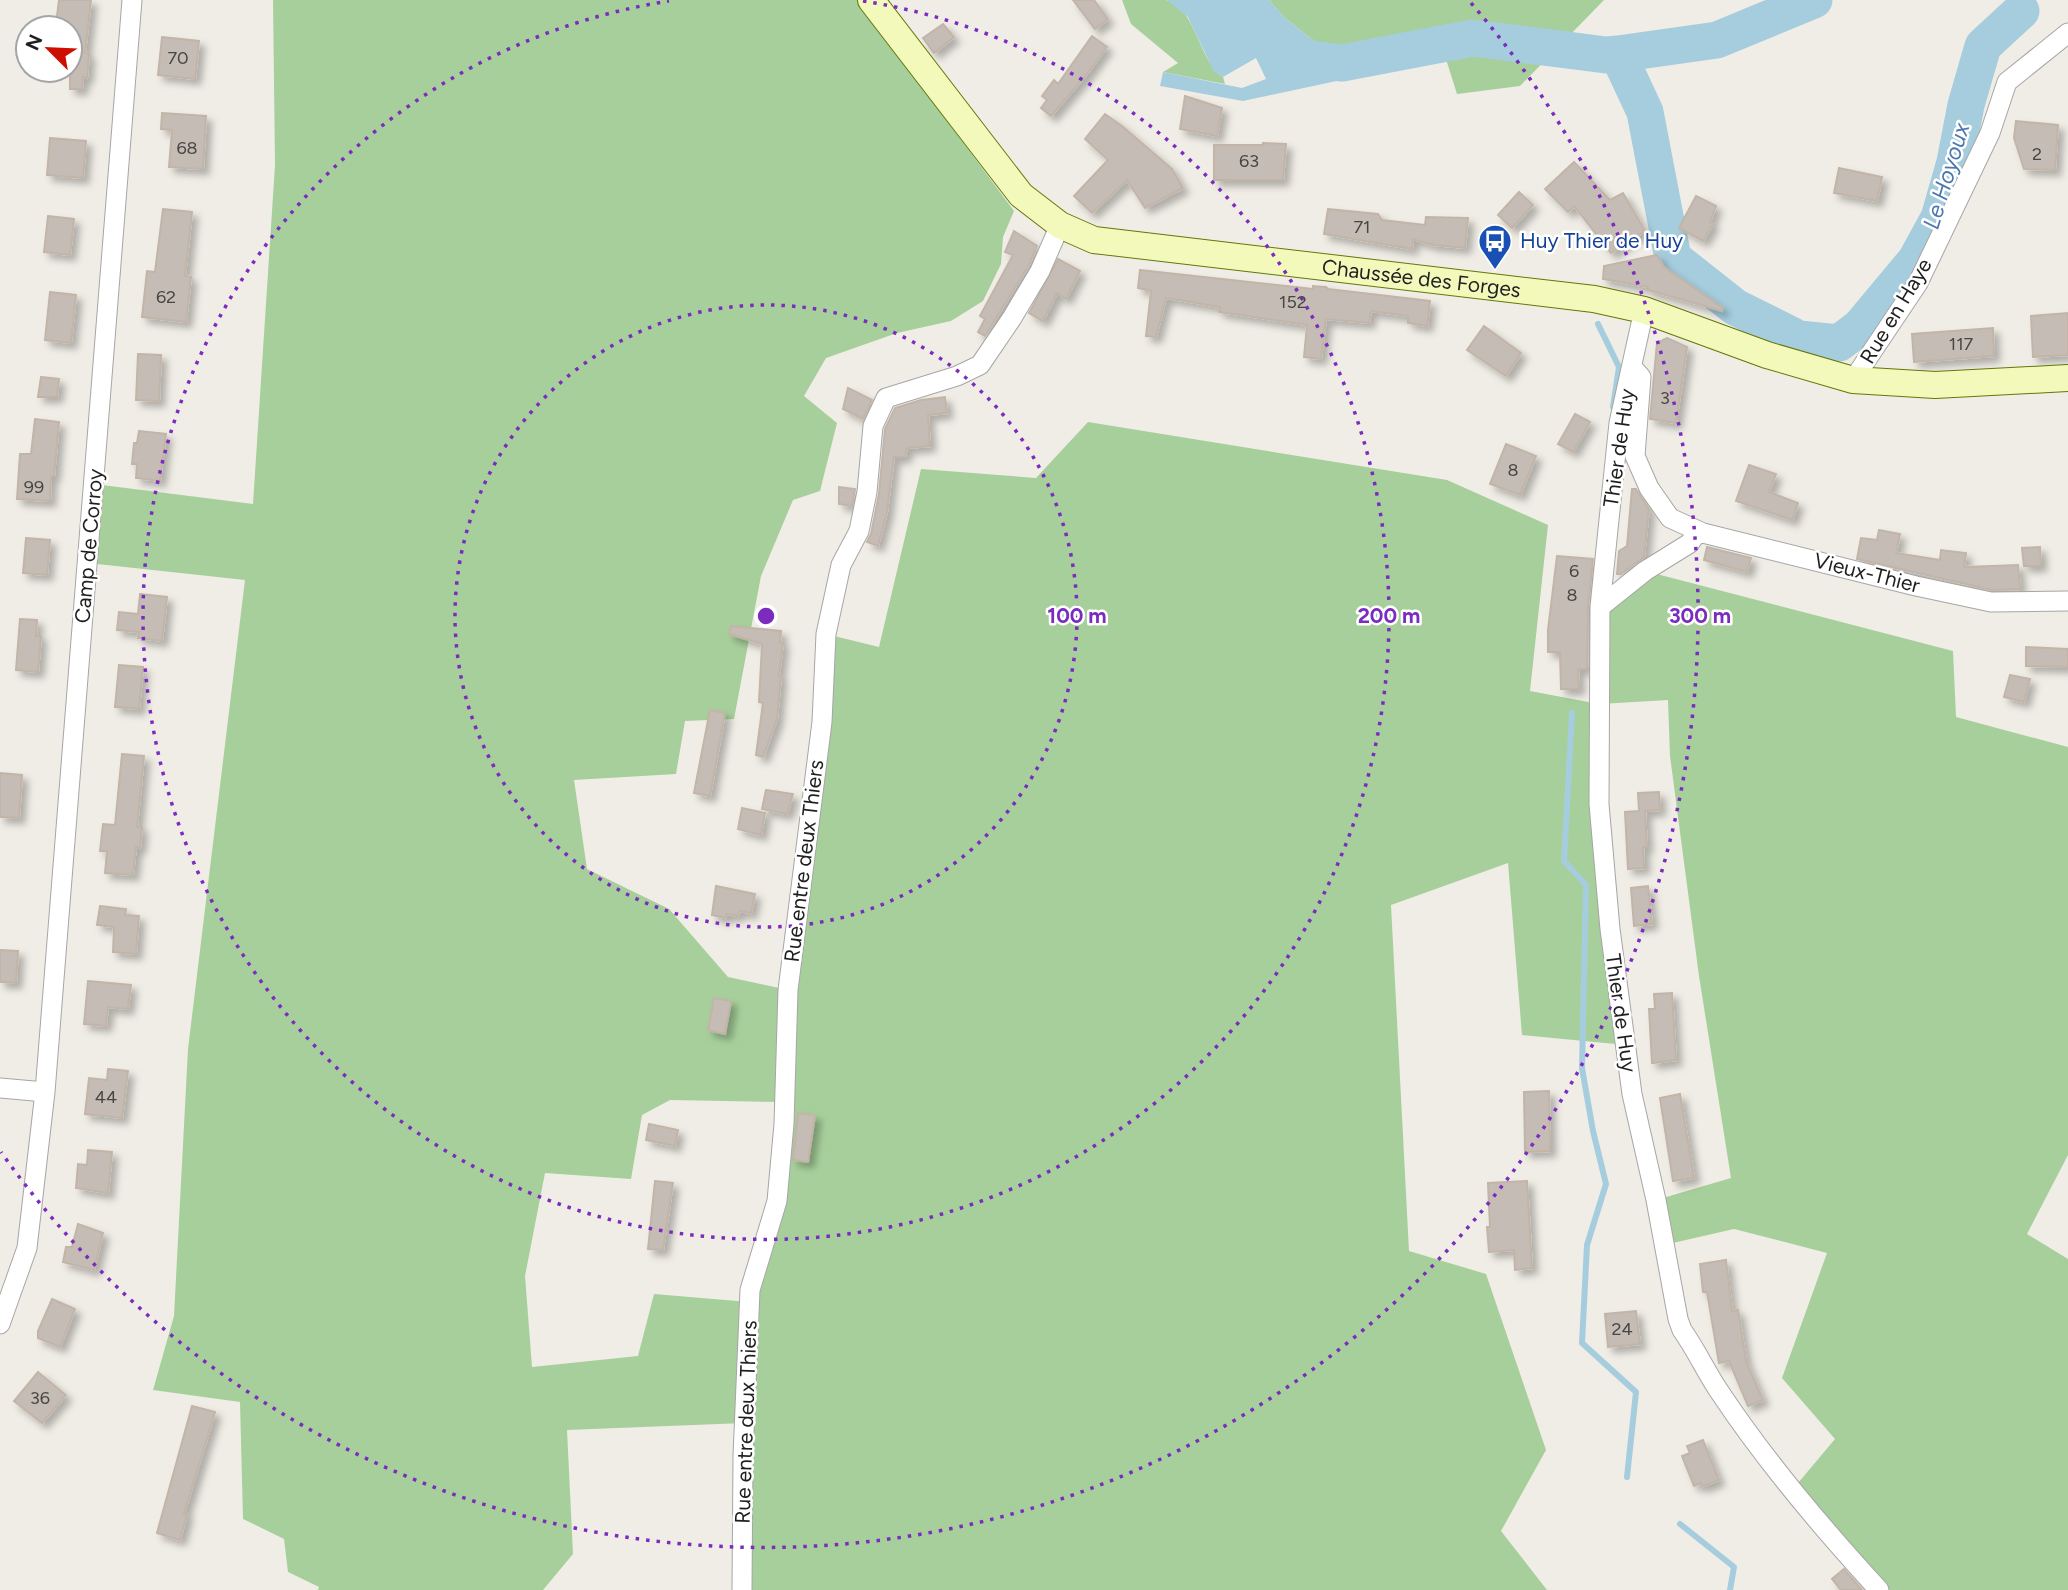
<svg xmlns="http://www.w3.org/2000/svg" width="2068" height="1590" font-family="Figtree,sans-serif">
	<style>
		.forest { fill: #a7cf9b; fill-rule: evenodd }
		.water { fill: #a6cddd }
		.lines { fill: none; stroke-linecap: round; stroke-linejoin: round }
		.stream { stroke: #a6cddd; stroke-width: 6 }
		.river { stroke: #a6cddd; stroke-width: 37 }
		.building { fill: #c5bcb5; stroke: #c2b5a8; stroke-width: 2; filter: url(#shadow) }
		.minor-casing { stroke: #a6a6a6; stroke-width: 21 }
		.secondary-casing { stroke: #637706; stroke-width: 28 }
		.minor { stroke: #fff; stroke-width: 19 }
		.secondary { stroke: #f2f9ba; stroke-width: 26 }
		.ring { fill: none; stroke: #7b2cbf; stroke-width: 3.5; stroke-dasharray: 3.5 7 }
		.labels { text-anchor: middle; stroke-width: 5; stroke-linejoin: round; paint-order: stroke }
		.number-label { font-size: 18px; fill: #484644 }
		.transit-label { font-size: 21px; fill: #164399; stroke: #fff; text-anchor: start }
		.street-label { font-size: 21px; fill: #1f1f1f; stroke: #fff }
		.water-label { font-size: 23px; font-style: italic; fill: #4c77af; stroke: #fff }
		.centre { fill: #7b2cbf; stroke: #fff; stroke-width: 3.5 }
		.ring-label { font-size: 21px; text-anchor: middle; font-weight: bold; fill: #7b2cbf; stroke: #fff; stroke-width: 5; stroke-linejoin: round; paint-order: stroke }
	</style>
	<defs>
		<filter id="shadow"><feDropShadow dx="5.5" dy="5.5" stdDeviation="3.5" flood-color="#0004"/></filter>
	</defs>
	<rect width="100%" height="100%" fill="#f0ede6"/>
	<!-- forest -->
	<path class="forest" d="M273 0H857L1014 211 1003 237 1001 264 983 301 951 321 897 333 826 358 804 396 837 423 820 491 793 500 761 576 734 719 685 721 676 774 574 780 587 869 669 909 728 977 788 990 826 634 879 647 921 469 1036 478 1088 422 1447 480 1548 525 1530 691 1599 704 1600 607 1645 571 1953 651 1956 717 2068 747V1155L2027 1234 2068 1259V1590H1879L1793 1489 1835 1439 1782 1378 1827 1253 1734 1229 1664 1245 1656 1200 1731 1178 1699 976 1670 756 1668 700 1600 704 1626 1045 1522 1035 1508 863 1391 905 1409 1251 1486 1274 1546 1450 1501 1531 1547 1590H742L744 1423 567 1430 573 1554 543 1590H318L319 1587 288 1572 284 1539 243 1519 240 1402 153 1390 174 1316 188 1049 245 580 88 563 94 484 253 504 275 165ZM670 1100 783 1102 777 1201 749 1302 654 1294 638 1356 532 1367 525 1276 545 1173 631 1179 642 1115Z
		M1122 0C1135 0 1153 0 1166 0 1196 7 1199 62 1223 77L1225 84 1163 72 1178 63 1131 24Z
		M1269 0H1604L1520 86 1457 94 1445 56 1342 63 1285 18Z"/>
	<!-- water -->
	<path class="water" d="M1167 0H1269L1285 18 1342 63 1346 79 1243 101 1160 86 1163 72 1242 88 1266 79 1256 58 1223 77 1214 72 1188 17Z"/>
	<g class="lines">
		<!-- stream -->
		<path class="stream" d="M1598 324 1619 367 1613 407
			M1572 713 1564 861 1586 885 1582 1068 1593 1131 1606 1184 1587 1245 1582 1343 1636 1392 1627 1477
			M1680 1524 1734 1567 1730 1590"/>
		<!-- river -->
		<path class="river" d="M1215 0C1229 14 1259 39 1277 48 1296 57 1322 61 1342 63L1473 38 1606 55 1618 54 1717 40 1814 0
			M1618 54 1645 112 1673 258 1735 307 1799 339 1839 343 1860 327 1916 260 1939 218 1955 162 1966 105 1983 46 2021 11"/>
	</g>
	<!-- building -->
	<path class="building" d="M59 0H91L85 53 89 54 87 78 83 77 82 89H70V25L56 24Z
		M1073 0H1094L1108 19 1095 29Z
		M943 24 954 37 934 53 923 38Z
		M1092 36 1107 47 1087 74 1051 116 1041 108 1047 100 1042 96 1054 80 1058 84Z
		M162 37 199 41 195 79 158 75Z
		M1185 96 1222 108 1217 136 1180 129Z
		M162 113 206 116 203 169 169 167 172 130 161 129Z
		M1105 114 1122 126 1172 169 1183 188 1145 208 1127 180 1092 213 1074 196 1108 160 1085 139Z
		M2016 121 2058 125 2055 170 2024 169 2014 138Z
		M50 138 86 141 83 178 47 175Z
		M1263 143 1286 144 1283 180H1214V145H1263Z
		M1574 162 1610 200 1623 193 1645 231 1611 253 1574 206 1568 212 1545 189Z
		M1839 168 1882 177 1877 201 1834 193Z
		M1519 192 1533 205 1512 228 1498 215Z
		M1696 196 1716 206 1710 222 1713 224 1703 241 1679 228Z
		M163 209 192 212 185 276 191 277 186 322 142 317 147 271 155 272Z
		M1328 209 1378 214 1382 220 1425 225 1426 217 1468 218 1465 248 1433 245 1413 239 1412 249 1324 234Z
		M48 216 74 219 70 255 44 252Z
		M1014 231 1037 246 1029 265 985 336 978 332 985 319 980 316 1013 255 1005 252Z
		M1657 255 1664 267 1723 308 1722 311 1648 290V287L1603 279 1604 266Z
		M1058 259 1080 271 1066 299 1057 293 1043 321 1029 313Z
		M1140 270 1313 289V286L1326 287 1328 289 1430 301 1427 326 1408 323V316L1371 311 1369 323 1326 319 1321 359 1304 357 1307 325 1219 312 1220 307 1166 298 1156 337 1146 336 1151 291 1138 288Z
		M50 292 76 295 71 343 45 340Z
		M2068 313V355L2033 357 2031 316Z
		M1484 326 1521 353 1506 376 1467 350Z
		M1993 328 1994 356 1914 362 1912 334Z
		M1667 338 1687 347 1676 423 1650 419 1657 343Z
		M138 354 161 355 159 401 136 400Z
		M41 377 59 379 57 397H38Z
		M848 388 872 400 863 419 843 409Z
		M945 397 947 413 928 415 930 446 907 448 905 457H894L887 512 878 546 867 542 871 534 879 494 885 429 895 408 921 400Z
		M1575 414 1590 422 1573 452 1558 444Z
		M35 419 59 422 54 476H51L50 501 17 499 20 454H31Z
		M139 431 166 434 160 481 136 478 137 464H132L134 443H137Z
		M1506 444 1536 456 1520 495 1490 484Z
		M1749 465 1776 474 1769 492 1798 503 1792 520 1736 501Z
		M839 487 855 489 852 506 839 504Z
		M1632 489H1636L1649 509 1644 557 1621 574H1617L1619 551 1627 546Z
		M1879 530 1900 534 1896 553 1940 560 1941 550 1966 553 1964 567 2018 565 2020 589 1992 590 1857 559 1861 538 1877 540Z
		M26 538 50 540 47 575 23 573Z
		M1707 547 1751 558 1747 572 1704 560Z
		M2040 547 2041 566H2024L2022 548Z
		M1557 556 1593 559 1588 607 1587 669H1578L1579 689H1561L1560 652H1548V630Z
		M140 594 167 597 162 641 138 638 139 632 117 630 119 612 138 614Z
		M20 619 37 620 36 636H41L38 672 16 670Z
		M731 626 781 631 780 642 783 643 779 676H781L777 719 763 757 756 755 763 703 759 702 762 644 729 634Z
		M2026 647 2068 649V667L2026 666Z
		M119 665 143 667 139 709 115 707Z
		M2010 675 2030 679 2024 702 2004 697Z
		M710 710 725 713 710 796 694 793Z
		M122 754 144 756 137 827H142L140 848 136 847 133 875 105 873 107 851H100L103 824 115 825Z
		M0 773 22 775 19 818 0 817Z
		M766 790 793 794 787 814 762 809Z
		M1659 792 1660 810 1645 811 1647 847H1643L1644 868 1628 869 1625 812 1639 811 1638 793Z
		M742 808 765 813 761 835 738 829Z
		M716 886 755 894 751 913 739 911 738 916 727 914 725 918 712 915Z
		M1648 886 1652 924 1634 926 1631 888Z
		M100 906 126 909 125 915 139 916 136 954 113 952 114 927 97 925Z
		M0 950 18 951 16 983 0 982Z
		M88 981 131 985 128 1009 108 1007 106 1026 84 1024Z
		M1672 993 1676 1060 1652 1063 1649 1009H1655L1654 994Z
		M714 998 731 1001 725 1034 708 1030Z
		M108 1069 128 1071 122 1118 85 1114 89 1078 107 1080Z
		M1549 1091 1550 1151 1525 1152 1524 1092Z
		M1680 1094 1694 1178 1673 1181 1660 1098Z
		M798 1113 815 1115 808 1162 793 1160Z
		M649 1124 678 1130 675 1146 646 1140Z
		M88 1150 112 1152 108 1193 76 1188 78 1164 87 1165Z
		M655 1181 673 1183 663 1250 648 1249Z
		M1527 1181 1532 1268 1515 1270 1514 1250 1489 1252 1487 1227H1490L1488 1183Z
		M78 1224 103 1233 94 1270 63 1262 66 1247H72Z
		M1726 1260 1732 1311 1738 1310 1746 1361 1763 1400 1748 1406 1729 1361 1719 1363 1707 1292H1703L1700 1264Z
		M52 1299 75 1309 60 1347 38 1338V1331Z
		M1636 1311 1640 1344 1608 1347 1605 1314Z
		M38 1372 66 1395 42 1423 14 1401Z
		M192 1406 215 1412 184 1514H187L180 1540 157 1533Z
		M1703 1440 1719 1480 1702 1487 1701 1483 1694 1486 1682 1456 1690 1453 1687 1446Z
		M1844 1569 1855 1582 1862 1590H1841L1832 1579Z"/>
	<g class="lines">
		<defs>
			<path id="minor" d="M1644 310 1619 423 1600 607 1599 804 1610 929 1632 1094 1656 1200 1678 1319 1682 1330C1697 1351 1707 1374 1721 1394 1767 1463 1823 1529 1879 1590
				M1632 367 1641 377 1635 456 1649 488 1670 518 1703 533 1916 586 1991 602 2068 601
				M1853 380 1918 283 1990 133 2007 82 2068 33
				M1600 607 1645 571 1690 543 1695 535 1703 533
				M0 1088 45 1092
				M0 1324 27 1248 45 1092 132 0
				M742 1590 743 1456 750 1290 777 1201 784 1124 788 990 822 722 826 634 841 565 859 531 867 492 873 426 886 398 957 376 980 365 1012 318 1040 271 1060 225"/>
			<g id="secondary">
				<path id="s1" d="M871 0 1021 195 1060 225 1094 240 1594 299 1644 310 1767 355 1853 380 1935 385 2068 378"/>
			</g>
		</defs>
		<!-- minor casing -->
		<use href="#minor" class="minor-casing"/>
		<!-- secondary casing -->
		<use href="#secondary" class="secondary-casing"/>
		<!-- minor -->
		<use href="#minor" class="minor"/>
		<!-- secondary -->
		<use href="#secondary" class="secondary"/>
	</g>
	<!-- distance rings -->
	<g class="ring">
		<circle cx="766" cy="616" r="311"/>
		<path d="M863 1A623 623 0 1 1 669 1"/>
		<path d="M1471 3A934 934 0 1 1 1 1152"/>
	</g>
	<!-- icons -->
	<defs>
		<symbol id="bus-pin" viewBox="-11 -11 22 30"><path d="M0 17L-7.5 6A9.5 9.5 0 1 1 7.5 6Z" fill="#1a4fb4" stroke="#fff"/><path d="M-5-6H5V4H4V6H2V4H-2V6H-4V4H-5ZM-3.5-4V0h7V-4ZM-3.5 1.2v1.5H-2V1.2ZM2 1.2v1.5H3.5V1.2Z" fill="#fff"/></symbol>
	</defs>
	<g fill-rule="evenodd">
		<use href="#bus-pin" x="1476" y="222" width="38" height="52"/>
	</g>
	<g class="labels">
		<!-- number labels -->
		<g class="number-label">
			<text x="178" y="64">70</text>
			<text x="187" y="154">68</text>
			<text x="2037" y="160">2</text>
			<text x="1249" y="167">63</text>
			<text x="1362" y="233">71</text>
			<text x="166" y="303">62</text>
			<text x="1293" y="308">152</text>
			<text x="1961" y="350">117</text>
			<text x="1665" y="404">3</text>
			<text x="1513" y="476">8</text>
			<text x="34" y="493">99</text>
			<text x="1574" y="577">6</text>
			<text x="1572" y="601">8</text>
			<text x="106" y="1103">44</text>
			<text x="1622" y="1335">24</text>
			<text x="40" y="1404">36</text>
		</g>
		<!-- transit labels -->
		<g class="transit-label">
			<text x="1520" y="248">Huy Thier de Huy</text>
		</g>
		<!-- street labels -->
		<g class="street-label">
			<text dy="7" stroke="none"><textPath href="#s1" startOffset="662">Chaussée des Forges</textPath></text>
			<text transform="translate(1896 311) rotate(-59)" y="7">Rue en Haye</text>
			<text transform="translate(1619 448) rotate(-82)" y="7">Thier de Huy</text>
			<text transform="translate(89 546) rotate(-85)" y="7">Camp de Corroy</text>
			<text transform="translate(1867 573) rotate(14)" y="7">Vieux-Thier</text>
			<text transform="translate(804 861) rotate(-83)" y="7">Rue entre deux Thiers</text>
			<text transform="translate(1621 1013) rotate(82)" y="7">Thier de Huy</text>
			<text transform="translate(746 1422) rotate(-88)" y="7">Rue entre deux Thiers</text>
		</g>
		<!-- water labels -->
		<g class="water-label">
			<text transform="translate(1946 176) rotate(-73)" y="8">Le Hoyoux</text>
		</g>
	</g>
	<circle cx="766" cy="616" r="10" class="centre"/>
	<g class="ring-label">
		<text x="1077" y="623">100 m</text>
		<text x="1389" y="623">200 m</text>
		<text x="1700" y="623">300 m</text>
	</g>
	<!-- north arrow -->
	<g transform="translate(49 49) rotate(294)"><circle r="33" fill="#ffffff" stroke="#a5a5a5" stroke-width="2"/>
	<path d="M0-5L12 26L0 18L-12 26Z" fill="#cd0f02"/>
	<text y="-10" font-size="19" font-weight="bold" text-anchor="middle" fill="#1f1f1f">N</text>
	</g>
</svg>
